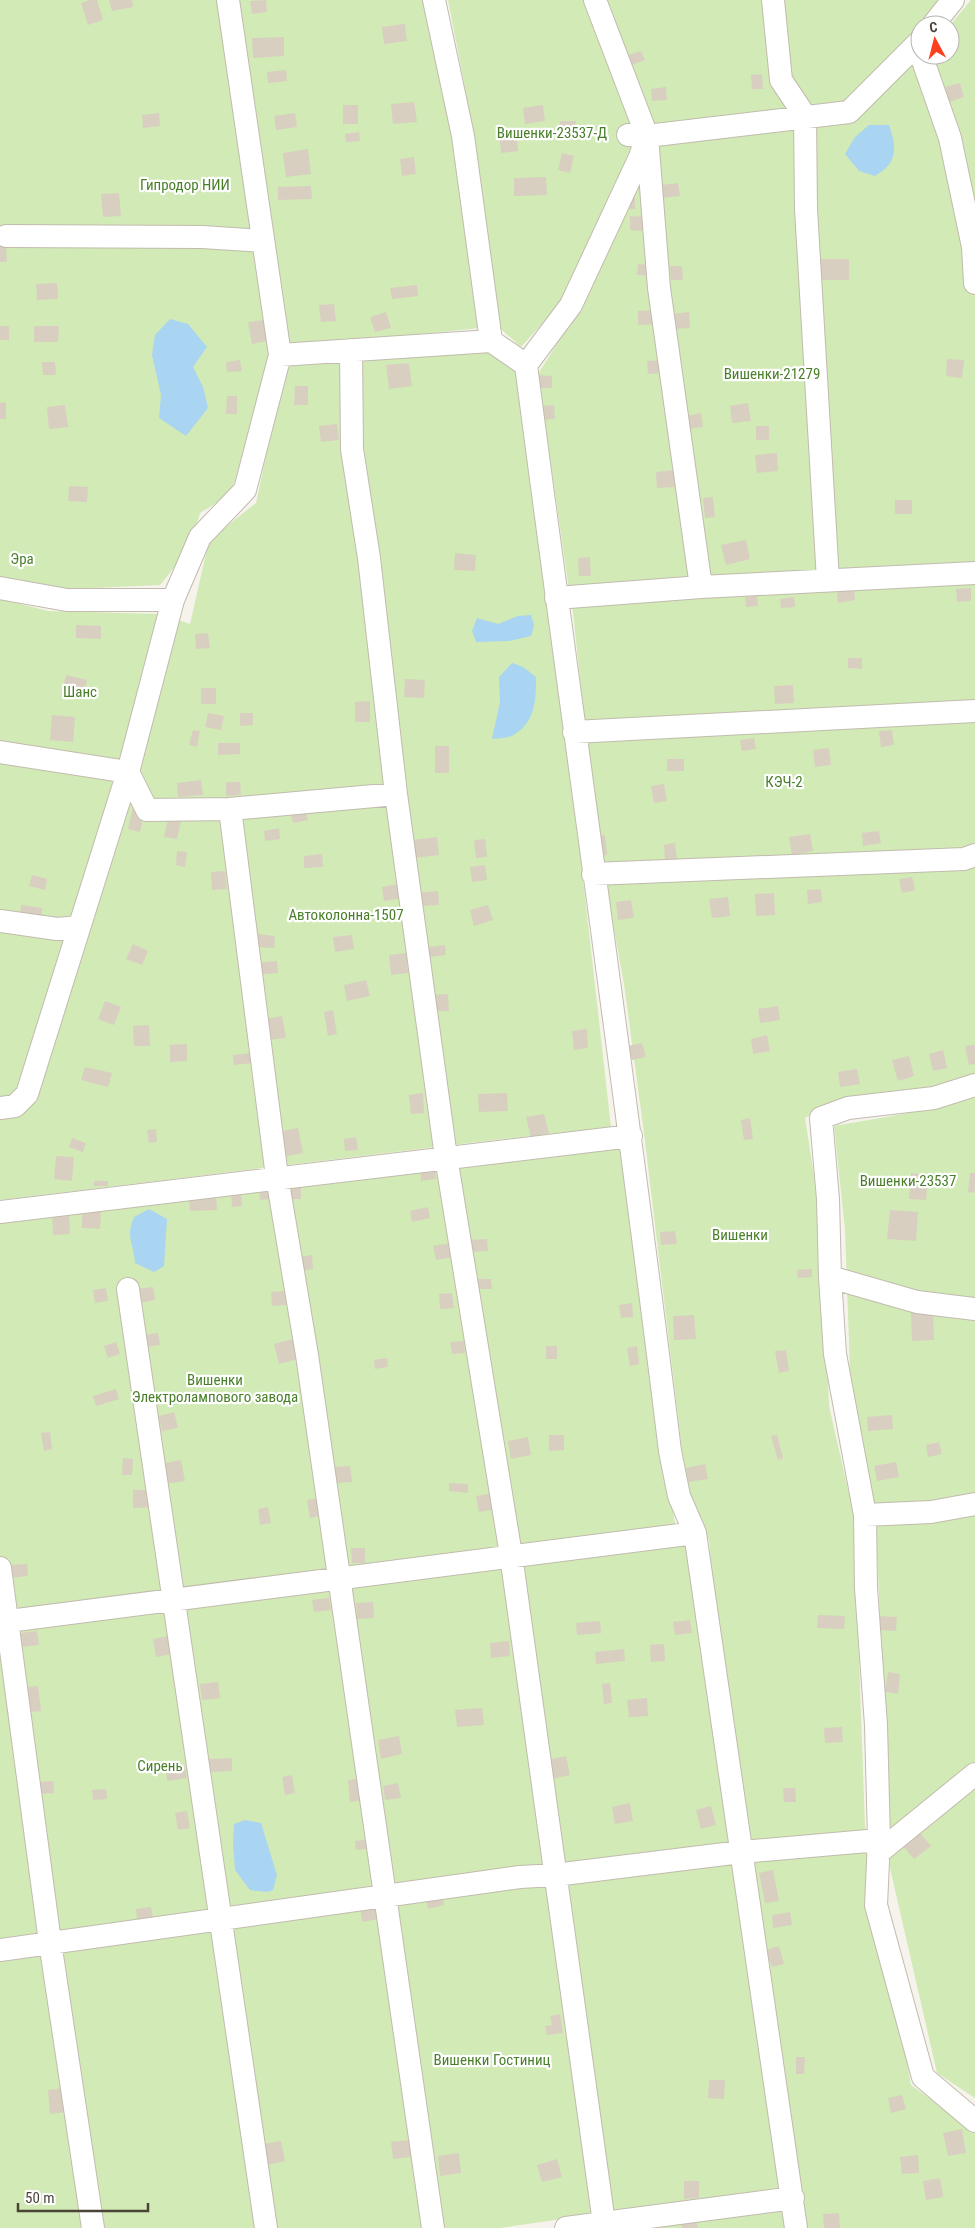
<svg xmlns="http://www.w3.org/2000/svg" width="975" height="2228" font-family="'Roboto Condensed',sans-serif">
	<style>
		.green { fill: #d2eab5; fill-rule: evenodd }
		.water { fill: #a9d4f2 }
		.building { fill: #d8cfc1 }
		.lines { fill: none; stroke-linecap: round; stroke-linejoin: round }
		.minor-casing { stroke: #c2bbae; stroke-width: 24 }
		.minor { stroke: #fff; stroke-width: 22 }
		.labels { text-anchor: middle; stroke-width: 4.5; stroke-linejoin: round; paint-order: stroke }
		.park-label { font-size: 15px; fill: #4a7f2a; stroke: #fff }
	</style>
	<rect width="100%" height="100%" fill="#f6f3ec"/>
	<!-- green -->
	<path class="green" d="M0 0H428L451 123 480 328 272 349 231 494 200 513 189 549 160 585 48 590 0 579Z
		M448 0H586L639 132 567 296 521 347 492 321 466 93Z
		M604 0H942L938 5 951 24 971 0H975V566L569 590 538 374 580 307 659 142ZM920 25H950V55H920Z
		M492 350 522 378 573 790 611 1127C407 1149 204 1176 0 1200V599L48 611 161 614 190 624 209 540 256 503 286 362Z
		M975 581V1075L933 1087 835 1101 805 1118 823 1233 829 1406 856 1525 858 1631 865 1826 911 2085 975 2131V2228H804L721 1661 709 1540 686 1484 644 1133 624 984 606 886 587 744 572 603Z
		M975 1096V2098L937 2073 890 1868 876 1524 851 1398 845 1230 834 1126 938 1108Z
		M621 1143 675 1524 518 1547 0 1616V1215Z
		M688 1539 730 1843 0 1943V1631Z
		M736 1856 784 2187 500 2228H0V1959Z
		M785 2205 787 2228H601Z"/>
	<!-- water -->
	<path class="water" d="M869 125H889C897 149 898 162 875 176L859 171 845 154 855 137Z
		M170 319 188 324 207 347 193 367 203 387 208 408 186 436 159 418 161 395 152 355 155 335Z
		M531 615 534 625 531 636 509 641 476 642 472 631 477 618 498 624 518 616Z
		M512 663 523 667 536 677C536 698 536 721 515 734 510 738 499 738 492 739L500 702 499 677Z
		M149 1209 167 1219 164 1266 154 1272 135 1263C134 1244 125 1237 134 1217Z
		M245 1820 261 1823 277 1875 273 1890 267 1892 250 1890 235 1870 233 1843 234 1824Z"/>
	<!-- building -->
	<path class="building" d="M90 0H97L103 20 88 25 81 3Z
		M109 0H132L133 7 112 11Z
		M266 0 267 12 252 14 250 1Z
		M405 24 407 41 384 44 382 27Z
		M284 37V56L253 58 252 38Z
		M641 51 645 60 631 65 628 55Z
		M286 70 287 81 268 83 267 72Z
		M762 74 763 89H752L751 75Z
		M960 83 964 97 949 102 945 87Z
		M666 87 667 100 652 101 651 89Z
		M414 102 417 122 393 124 391 104Z
		M343 105H358V124H343Z
		M543 105 545 121 525 124 523 108Z
		M159 113 160 126 143 128 142 115Z
		M295 113 297 127 276 130 274 116Z
		M560 121H576V138H560Z
		M516 131 518 151 501 153 499 133Z
		M359 132 360 141 346 142 345 134Z
		M308 149 311 174 286 177 283 153Z
		M562 153 574 156 570 173 558 170Z
		M414 157 416 174 402 176 400 159Z
		M546 177 547 195 514 196V178Z
		M678 183 680 196 662 198 661 185Z
		M311 186 312 199 278 200V187Z
		M119 193 121 216 103 217 101 194Z
		M628 197H635V209H628Z
		M630 216 643 217 642 231 630 230Z
		M0 245H6L7 262H0Z
		M820 259H849V280H820Z
		M638 264 653 265 652 276 637 275Z
		M670 266H682L683 280H671Z
		M57 283 58 299 37 300 36 284Z
		M417 285 418 296 392 299 390 288Z
		M334 304 336 321 321 322 319 305Z
		M655 310 656 324 638 325V311Z
		M386 312 391 328 375 332 370 317Z
		M689 312 690 328 674 329 672 314Z
		M264 320 267 341 252 344 248 322Z
		M0 326H9V340H0Z
		M34 326H59L58 342H34Z
		M947 359 964 360 962 378 946 376Z
		M240 360 242 371 227 372 226 362Z
		M662 360 663 373 648 374 647 361Z
		M42 362H55L56 375H43Z
		M409 363 412 386 389 389 386 365Z
		M537 375 552 376V388H537Z
		M295 386H308V405H294Z
		M227 396H237V414H226Z
		M6 402V419H0V403Z
		M748 403 751 421 732 423 730 406Z
		M65 405 68 427 49 429 47 407Z
		M554 405 555 419 542 420 541 406Z
		M701 413 703 427 688 429 686 416Z
		M337 424 339 440 321 442 319 426Z
		M756 426H769V440H756Z
		M777 453 778 471 757 473 755 455Z
		M675 470 676 487 657 488 656 472Z
		M69 486 88 487 87 502 68 501Z
		M713 497 715 517 705 518 703 498Z
		M895 500H912V514H895Z
		M746 540 750 559 726 565 721 545Z
		M455 553 476 555 475 571 454 570Z
		M590 557 591 576H579L578 558Z
		M971 588V601L957 602 956 589Z
		M854 589 855 600 838 603 837 591Z
		M757 596 758 606 746 607 745 597Z
		M794 597 795 607 781 608 780 599Z
		M76 625 101 626V639L76 638Z
		M208 633 210 648 196 649 195 634Z
		M848 658H862V669L848 668Z
		M66 675 87 680 84 691 63 687Z
		M405 679 425 680 424 698 404 697Z
		M793 685 794 703 775 704 774 686Z
		M201 688H216V704H201Z
		M370 701V722H355V702Z
		M208 713 224 716 221 730 205 727Z
		M240 713H253V725L240 726Z
		M52 715 75 717 73 742 50 740Z
		M193 730 200 731 197 747 189 745Z
		M892 730 894 745 881 747 879 731Z
		M754 738 756 749 742 751 740 740Z
		M218 743H240V754L218 755Z
		M435 746H449V773H435Z
		M829 748 831 765 815 767 813 750Z
		M667 759H684V771H667Z
		M201 780 203 795 178 797 177 783Z
		M226 782H240L241 795 226 796Z
		M664 784 667 801 654 803 651 786Z
		M133 807 145 809 140 832 128 829Z
		M306 812 308 820 293 823 291 815Z
		M168 818 181 821 177 839 164 837Z
		M279 828 280 839 265 841 264 831Z
		M879 831 881 843 863 846 862 833Z
		M810 834 813 851 792 855 789 837Z
		M605 835 607 855 598 856 596 836Z
		M437 837 439 855 414 858 412 840Z
		M485 839 487 857 476 858 474 840Z
		M675 843 677 859 665 860 664 845Z
		M177 851 187 852 185 867 176 865Z
		M322 854 323 867 304 868V856Z
		M485 865 487 880 472 882 470 867Z
		M225 871 227 889 212 890 211 872Z
		M32 875 47 879 45 890 29 886Z
		M912 877 915 890 902 893 899 879Z
		M399 884 402 898 384 901 382 887Z
		M821 889 822 902 808 904 807 890Z
		M438 891 439 905 418 906 417 893Z
		M774 893 775 915 756 916 755 894Z
		M728 897 730 916 712 918 709 899Z
		M631 900 634 918 618 920 616 902Z
		M21 905 42 908 41 919 20 916Z
		M488 905 493 920 474 926 470 910Z
		M257 934 275 936 274 948 256 947Z
		M352 935 354 949 335 952 333 937Z
		M133 944 148 951 142 965 126 959Z
		M445 945 446 955 430 957 429 947Z
		M406 953 408 973 391 975 389 955Z
		M277 961 278 973 256 975 255 963Z
		M366 980 370 996 347 1001 344 985Z
		M448 994 449 1011H432L431 995Z
		M105 1001 121 1007 114 1025 98 1019Z
		M778 1006 780 1020 760 1023 758 1009Z
		M333 1010 337 1034 328 1036 324 1012Z
		M282 1016 286 1038 268 1040 265 1019Z
		M149 1025 150 1046H134L133 1026Z
		M587 1029 588 1048 574 1050 572 1031Z
		M767 1035 770 1051 753 1054 751 1039Z
		M642 1043 646 1057 632 1060 628 1046Z
		M187 1044V1061L170 1062V1045Z
		M975 1045V1064L969 1065 965 1046Z
		M943 1050 947 1068 933 1071 929 1054Z
		M251 1053 252 1063 234 1065 233 1055Z
		M909 1056 914 1076 898 1081 892 1060Z
		M85 1067 112 1073 108 1087 81 1080Z
		M857 1069 860 1084 840 1087 838 1072Z
		M423 1093 424 1113 411 1114 409 1095Z
		M507 1093 508 1111 479 1112 478 1094Z
		M544 1114 549 1133 531 1137 526 1117Z
		M750 1118 753 1139 744 1140 741 1120Z
		M298 1128 303 1153 283 1157 277 1132Z
		M156 1129 157 1142 149 1143 147 1130Z
		M356 1137 358 1150 345 1151 344 1139Z
		M72 1138 86 1143 83 1152 69 1147Z
		M56 1156 74 1157 72 1181 54 1179Z
		M435 1168 436 1179 421 1181 420 1170Z
		M911 1173 928 1175 926 1200 909 1199Z
		M970 1173H975V1193L968 1192Z
		M94 1181H108V1186H94Z
		M259 1186H269L270 1199 260 1200Z
		M301 1187V1199H289V1188Z
		M231 1193H241L242 1206 232 1207Z
		M216 1198 217 1210 190 1211 189 1199Z
		M428 1207 430 1218 412 1222 410 1211Z
		M82 1209H101L100 1229 82 1228Z
		M890 1210 918 1212 916 1241 887 1239Z
		M69 1213 70 1234 53 1235 52 1214Z
		M675 1231 677 1244 661 1245 660 1232Z
		M487 1239 488 1251 470 1252 469 1240Z
		M452 1243 454 1257 436 1260 433 1246Z
		M312 1255 313 1269 300 1271 299 1257Z
		M812 1269V1277L798 1278 797 1270Z
		M475 1279H491L492 1289H475Z
		M153 1287 155 1300 139 1303 137 1289Z
		M106 1288 108 1301 95 1303 93 1290Z
		M285 1291 286 1305 272 1306 271 1292Z
		M452 1293 454 1308 440 1309 439 1294Z
		M632 1303 633 1317 621 1318 619 1305Z
		M933 1310 934 1340 912 1341 911 1311Z
		M694 1315 696 1339 674 1340 673 1316Z
		M158 1333 160 1345 146 1347 144 1335Z
		M293 1339 298 1359 279 1364 274 1344Z
		M464 1341 465 1353 452 1354 450 1342Z
		M116 1342 120 1354 108 1358 104 1346Z
		M546 1346H557V1359H546Z
		M637 1346 639 1364 630 1366 627 1348Z
		M786 1350 789 1371 779 1373 775 1351Z
		M387 1358 388 1367 375 1369 374 1360Z
		M116 1389 119 1399 96 1406 93 1396Z
		M174 1412 178 1428 162 1431 159 1416Z
		M892 1415 893 1429 868 1431 867 1417Z
		M50 1432 52 1449 44 1451 41 1433Z
		M549 1435H564V1450L549 1451Z
		M777 1435 783 1458 778 1460 771 1436Z
		M528 1437 531 1455 511 1459 508 1441Z
		M939 1442 942 1454 928 1457 926 1445Z
		M123 1458 133 1459 132 1475H122Z
		M181 1460 185 1481 165 1484 161 1464Z
		M896 1462 899 1477 877 1481 874 1466Z
		M705 1464 708 1479 688 1482 686 1468Z
		M350 1466 352 1482 336 1483 334 1467Z
		M449 1483 468 1484V1493L449 1491Z
		M133 1490H153V1507L133 1508Z
		M494 1493 497 1509 479 1512 476 1496Z
		M320 1498 323 1515 310 1518 307 1500Z
		M268 1507 271 1523 260 1525 258 1509Z
		M351 1548H365V1563H352Z
		M27 1564 28 1576 10 1578 9 1565Z
		M329 1598 331 1610 314 1612 312 1600Z
		M373 1602 374 1618 357 1619 356 1603Z
		M818 1615 845 1616 844 1629 817 1628Z
		M879 1616 897 1617 896 1631 879 1630Z
		M690 1620 692 1633 675 1635 673 1622Z
		M600 1621 601 1633 577 1635 576 1623Z
		M37 1631 39 1645 22 1647 21 1633Z
		M169 1636 172 1654 156 1657 153 1639Z
		M509 1641 510 1656 491 1658 490 1643Z
		M664 1644 665 1661 651 1662 650 1645Z
		M624 1649 625 1661 596 1664 595 1652Z
		M888 1672 900 1674 898 1694 885 1692Z
		M218 1682 220 1698 202 1700 200 1684Z
		M610 1683 612 1703 604 1704 602 1684Z
		M38 1686 41 1711 29 1712 26 1687Z
		M647 1698 648 1716 629 1717 627 1700Z
		M482 1708 484 1725 457 1727 455 1710Z
		M842 1727 843 1742 825 1743 824 1728Z
		M399 1736 402 1754 381 1759 378 1740Z
		M566 1756 570 1775 552 1779 548 1760Z
		M232 1758V1771L209 1772V1759Z
		M185 1766 187 1778 167 1781 166 1768Z
		M292 1775 295 1793 285 1795 282 1777Z
		M362 1778 364 1800 350 1802 348 1780Z
		M53 1781 54 1793 38 1794 37 1782Z
		M398 1783 401 1798 385 1800 383 1786Z
		M783 1788H795L796 1802H784Z
		M106 1789 107 1799 93 1800 92 1790Z
		M630 1803 633 1821 615 1824 612 1807Z
		M711 1806 716 1825 701 1829 696 1810Z
		M187 1811 190 1828 178 1830 175 1813Z
		M919 1832 931 1846 914 1859 902 1845Z
		M372 1839 373 1848 356 1850 355 1841Z
		M773 1870 779 1901 765 1903 759 1873Z
		M442 1896 444 1905 428 1909 426 1899Z
		M377 1903 379 1919 362 1922 360 1906Z
		M151 1907 153 1918 137 1920 136 1909Z
		M790 1912 792 1925 773 1928 772 1915Z
		M779 1946 784 1964 772 1967 766 1950Z
		M560 2014 563 2033 547 2035 545 2026 552 2025 550 2016Z
		M796 2057H805L804 2074H796Z
		M709 2080H725L724 2099 708 2098Z
		M63 2088 65 2112 50 2114 48 2090Z
		M902 2095 906 2109 891 2113 888 2098Z
		M962 2129 966 2153 948 2156 943 2133Z
		M409 2140 411 2157 393 2159 391 2142Z
		M281 2141 285 2161 267 2165 263 2144Z
		M459 2153 461 2173 440 2176 438 2156Z
		M918 2155 919 2173 902 2174 900 2157Z
		M557 2159 562 2177 542 2182 537 2165Z
		M940 2178 943 2197 926 2200 923 2181Z
		M684 2181H699V2198L684 2199Z
		M839 2213 840 2228H824L823 2214Z
		M696 2219 698 2228H682L681 2223Z"/>
	<g class="lines">
		<defs>
			<path id="minor" d="M434 0 463 136 491 341
				M773 0 781 80 805 116 806 209 828 580
				M933 25 953 0
				M921 55 950 138 973 247 975 283
				M628 135 647 136 849 112 920 41
				M647 136 659 288 701 587
				M6 236 202 237 263 241
				M351 350 352 449 369 558 396 794 446 1157 511 1555 604 2223
				M280 355 491 341 526 365C573 727 626 1089 670 1451L679 1496 695 1533 796 2228
				M526 365 571 305 640 157 647 136 595 0
				M0 588 67 600H173
				M556 598 701 587 975 573
				M574 732 975 711
				M0 752 128 772 173 600 200 537 245 490 280 355 228 0
				M128 772 147 810 230 809 277 1177 307 1355 433 2228
				M230 809 396 794
				M593 874 964 859 975 855
				M0 921 57 929 79 927
				M975 1085 934 1098 848 1108 821 1118 828 1199 830 1277 835 1354 865 1515 866 1588 876 1725 879 1840 876 1905 923 2077 975 2121
				M0 1108 15 1106 27 1094 128 772
				M0 1212 631 1136
				M830 1277 917 1302 975 1309
				M128 1289 266 2228
				M865 1515 931 1512 975 1504
				M0 1568 50 1942 93 2228
				M0 1622 695 1533
				M878 1853 975 1774
				M0 1950 520 1877 555 1875 741 1852 879 1840
				M566 2228 793 2198"/>
		</defs>
		<!-- minor casing -->
		<use href="#minor" class="minor-casing"/>
		<!-- minor -->
		<use href="#minor" class="minor"/>
	</g>
	<g class="labels">
		<!-- park labels -->
		<g class="park-label">
			<text x="552" y="138">Вишенки-23537-Д</text>
			<text x="185" y="190">Гипродор НИИ</text>
			<text x="772" y="379">Вишенки-21279</text>
			<text x="22" y="564">Эра</text>
			<text x="80" y="697">Шанс</text>
			<text x="784" y="787">КЭЧ-2</text>
			<text x="346" y="920">Автоколонна-1507</text>
			<text x="908" y="1186">Вишенки-23537</text>
			<text x="740" y="1240">Вишенки</text>
			<text x="215" y="1385">Вишенки<tspan x="215" dy="17">Электролампового завода</tspan></text>
			<text x="160" y="1771">Сирень</text>
			<text x="492" y="2065">Вишенки Гостиниц</text>
		</g>
	</g>
	<!-- north arrow -->
	<g transform="translate(935 40) rotate(353)"><circle r="24" fill="#ffffff" stroke="#b7b4b0"/>
	<path d="M0-4L9 19L0 12L-9 19Z" fill="#fc3f1d"/>
	<text y="-8" font-size="14" font-weight="bold" text-anchor="middle" fill="#4b4439">С</text>
	</g>
	<!-- scale -->
	<path d="M18 2203v8h130v-8" fill="none" stroke="#4b4439" stroke-width="2.5"/>
	<text x="25" y="2203" font-size="15" fill="#4b4439" stroke="#ffffff" stroke-width="4" paint-order="stroke">50 m</text>
</svg>
